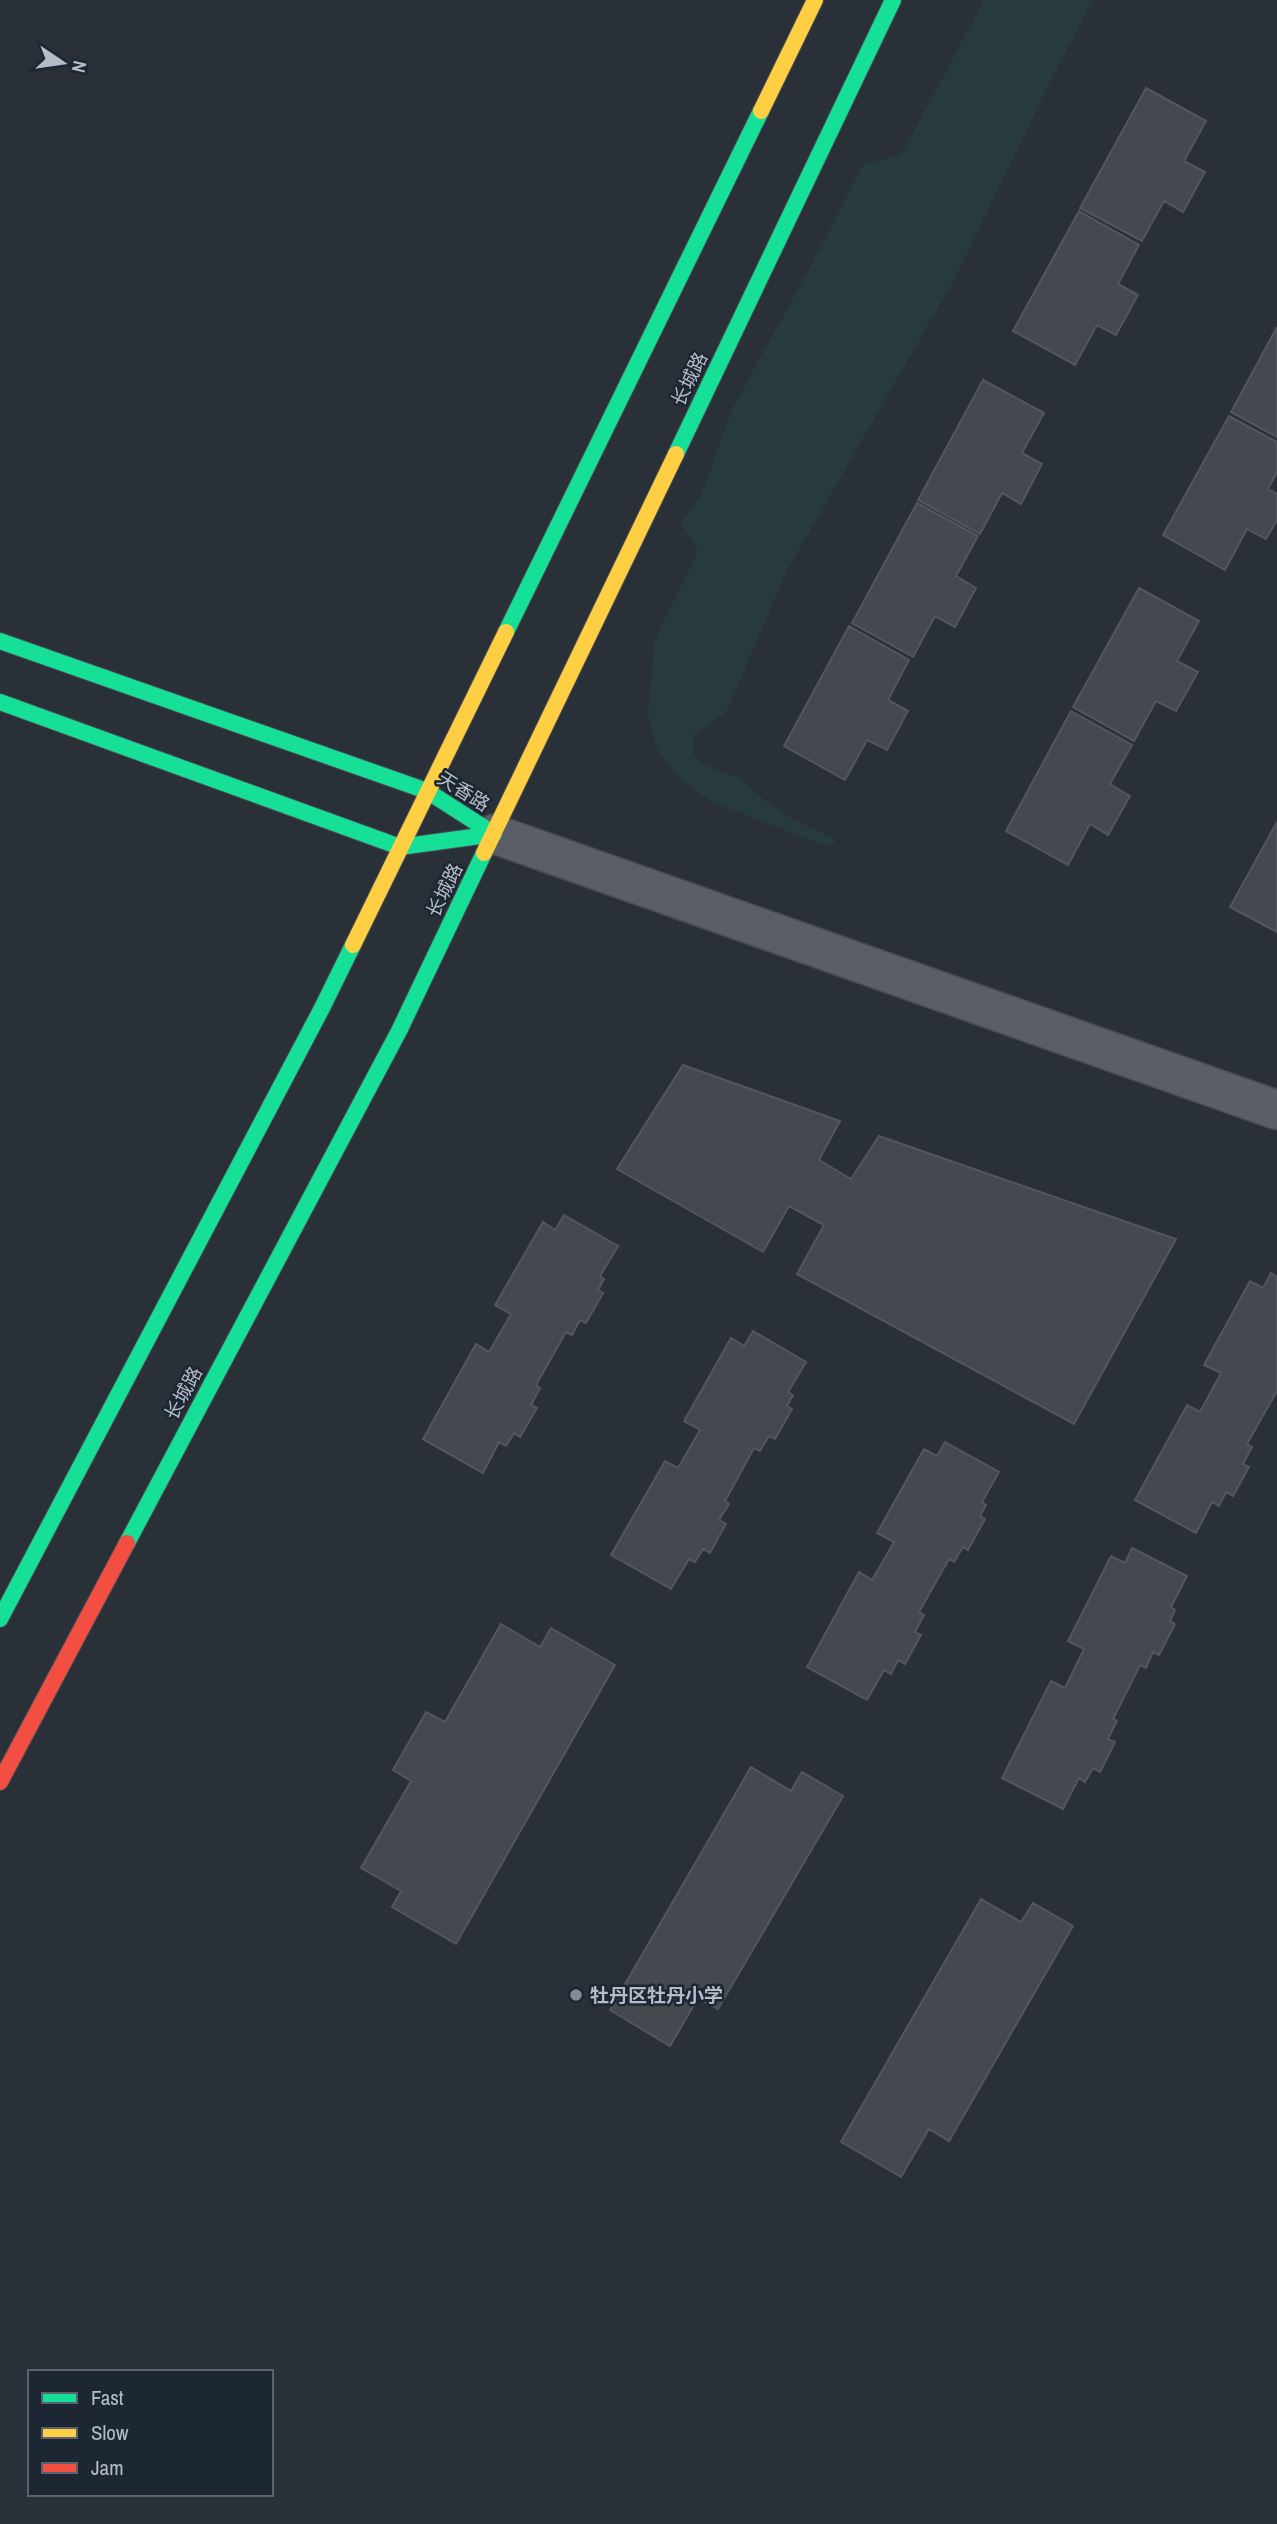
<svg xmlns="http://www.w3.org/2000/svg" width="1277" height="2524" font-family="'Archivo Narrow','Noto Sans SC',sans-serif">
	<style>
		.green { fill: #273a3e }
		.building { fill: #444950; stroke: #52575f; stroke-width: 2 }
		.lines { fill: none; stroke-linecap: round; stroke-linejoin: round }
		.street-casing { stroke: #484c53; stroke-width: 41 }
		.fast-casing { stroke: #484c53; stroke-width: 18 }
		.slow-casing { stroke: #484c53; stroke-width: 18 }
		.jam-casing { stroke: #484c53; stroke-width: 18 }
		.street { stroke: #5a5e66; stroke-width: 38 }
		.fast { stroke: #16e098; stroke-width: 16 }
		.slow { stroke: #ffcf43; stroke-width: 16 }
		.jam { stroke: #f24e42; stroke-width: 16 }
		.poi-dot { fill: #848b96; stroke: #1d2633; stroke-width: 2.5 }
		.labels { text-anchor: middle; stroke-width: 5; stroke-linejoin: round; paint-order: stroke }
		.street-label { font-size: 19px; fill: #b4bcc9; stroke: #1d2633 }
		.poi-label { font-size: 19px; font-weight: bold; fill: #b4bcc9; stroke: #1d2633; text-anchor: start }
	</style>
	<rect width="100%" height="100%" fill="#2a3038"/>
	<!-- green -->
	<path class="green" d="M984 0H1093L1051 80 955 278 786 573 727 711 693 736V753L701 764 740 778 769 804 795 820 835 839 834 844 826 846 712 802 679 778 657 749 648 714 655 640 698 550 681 523 702 493 732 409 826 238 863 164 901 155Z"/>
	<!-- building -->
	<path class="building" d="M1146 88 1206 121 1184 161 1205 172 1183 212 1164 201 1142 241 1080 208Z
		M1079 211 1139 245 1118 284 1138 295 1116 335 1097 325 1075 365 1013 331Z
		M1277 327V437L1231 412Z
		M983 380 1044 413 1022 453 1042 464 1021 504 1002 493 980 534 918 500Z
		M1229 416 1277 442V472L1268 489 1277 494V520L1266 539 1247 529 1225 570 1163 535Z
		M917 503 978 536 956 576 976 588 955 627 935 616 913 657 852 623Z
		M1139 588 1199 621 1177 661 1198 672 1176 711 1156 701 1134 741 1073 707Z
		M849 626 909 660 888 700 908 711 887 750 867 740 845 780 784 746Z
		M1071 711 1132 745 1110 784 1130 796 1108 835 1090 824 1068 865 1006 831Z
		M1277 822V932L1230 907Z
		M683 1065 840 1121 819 1160 851 1179 879 1136 1176 1239 1074 1424 797 1274 824 1225 789 1206 763 1252 617 1169Z
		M564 1215 618 1246 600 1276 604 1279 598 1290 603 1293 586 1323 580 1320 572 1335 566 1332 536 1385 540 1388 531 1405 537 1408 520 1437 514 1433 506 1446 499 1442 483 1473 423 1439 476 1344 489 1352 511 1314 495 1305 543 1222 555 1230Z
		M1271 1273 1277 1277V1391L1247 1444 1252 1447 1243 1464 1249 1467 1233 1496 1226 1492 1219 1506 1212 1502 1196 1533 1135 1500 1187 1405 1200 1412 1221 1373 1204 1365 1250 1281 1263 1288Z
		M753 1331 806 1362 788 1392 793 1395 787 1406 792 1409 775 1439 769 1436 760 1451 754 1448 725 1501 729 1504 719 1520 726 1524 710 1553 703 1549 695 1562 689 1559 671 1589 611 1555 665 1461 678 1468 700 1430 684 1421 731 1338 744 1346Z
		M945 1442 999 1472 982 1502 986 1505 980 1516 985 1519 968 1550 963 1547 954 1562 949 1559 919 1612 924 1615 915 1632 921 1635 905 1664 898 1660 891 1674 884 1670 867 1700 807 1667 859 1572 872 1580 894 1542 877 1533 924 1449 937 1456Z
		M1132 1548 1187 1576 1171 1607 1175 1610 1170 1621 1175 1624 1159 1655 1153 1652 1146 1668 1140 1665 1113 1719 1117 1721 1108 1739 1115 1742 1100 1772 1093 1768 1085 1782 1079 1778 1063 1809 1002 1778 1051 1681 1065 1688 1084 1649 1068 1641 1111 1556 1125 1563Z
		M501 1624 540 1647 551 1628 615 1665 456 1944 392 1907 401 1891 361 1868 411 1781 393 1770 426 1712 445 1722Z
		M751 1767 791 1791 802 1772 843 1796 718 2009 698 1998 670 2046 610 2010Z
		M981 1899 1021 1922 1033 1903 1073 1926 949 2141 929 2129 901 2177 841 2142Z"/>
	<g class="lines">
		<defs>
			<path id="street" d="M494 834 1277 1110"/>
			<path id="fast" d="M676 454 893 0
				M506 632 761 111
				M0 641 427 791 494 834
				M0 702 400 847 494 834
				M127 1543 399 1031 484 853
				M0 1619 322 1008 353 945"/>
			<path id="slow" d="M761 111 815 0
				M484 853 676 454
				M353 945 506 632"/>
			<path id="jam" d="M0 1782 127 1543"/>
		</defs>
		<!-- street casing -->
		<use href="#street" class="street-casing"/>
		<!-- fast casing -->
		<use href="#fast" class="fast-casing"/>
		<!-- slow casing -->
		<use href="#slow" class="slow-casing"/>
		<!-- jam casing -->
		<use href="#jam" class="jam-casing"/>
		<!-- street -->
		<use href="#street" class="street"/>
		<!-- fast -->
		<use href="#fast" class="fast"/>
		<!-- slow -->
		<use href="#slow" class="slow"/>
		<!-- jam -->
		<use href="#jam" class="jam"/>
	</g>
	<!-- markers -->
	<circle class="poi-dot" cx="576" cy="1995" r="7"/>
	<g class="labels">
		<!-- street labels -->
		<g class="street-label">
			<text transform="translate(689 379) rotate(-64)" y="7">长城路</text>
			<text transform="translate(464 791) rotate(32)" y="7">天香路</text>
			<text transform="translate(444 890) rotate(-64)" y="7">长城路</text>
			<text transform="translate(183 1393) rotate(-62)" y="7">长城路</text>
		</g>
		<!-- poi labels -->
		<g class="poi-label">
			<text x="590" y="2002">牡丹区牡丹小学</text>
		</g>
	</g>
	<!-- legend -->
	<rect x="28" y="2370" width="245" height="126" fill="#1d2633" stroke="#59626f" stroke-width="2"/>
	<rect x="42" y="2393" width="35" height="10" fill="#16e098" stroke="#59626f" stroke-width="2"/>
	<text x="91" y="2405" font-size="21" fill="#b4bcc9">Fast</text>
	<rect x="42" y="2428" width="35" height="10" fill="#ffcf43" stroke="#59626f" stroke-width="2"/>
	<text x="91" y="2440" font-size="21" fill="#b4bcc9">Slow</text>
	<rect x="42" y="2463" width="35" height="10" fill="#f24e42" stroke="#59626f" stroke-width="2"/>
	<text x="91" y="2475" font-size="21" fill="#b4bcc9">Jam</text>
	<!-- north arrow -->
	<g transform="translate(63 63) rotate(103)" stroke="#1d2633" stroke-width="5" paint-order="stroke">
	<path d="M0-5L12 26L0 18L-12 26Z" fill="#b4bcc9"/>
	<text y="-10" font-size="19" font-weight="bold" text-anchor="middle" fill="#b4bcc9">N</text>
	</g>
</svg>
